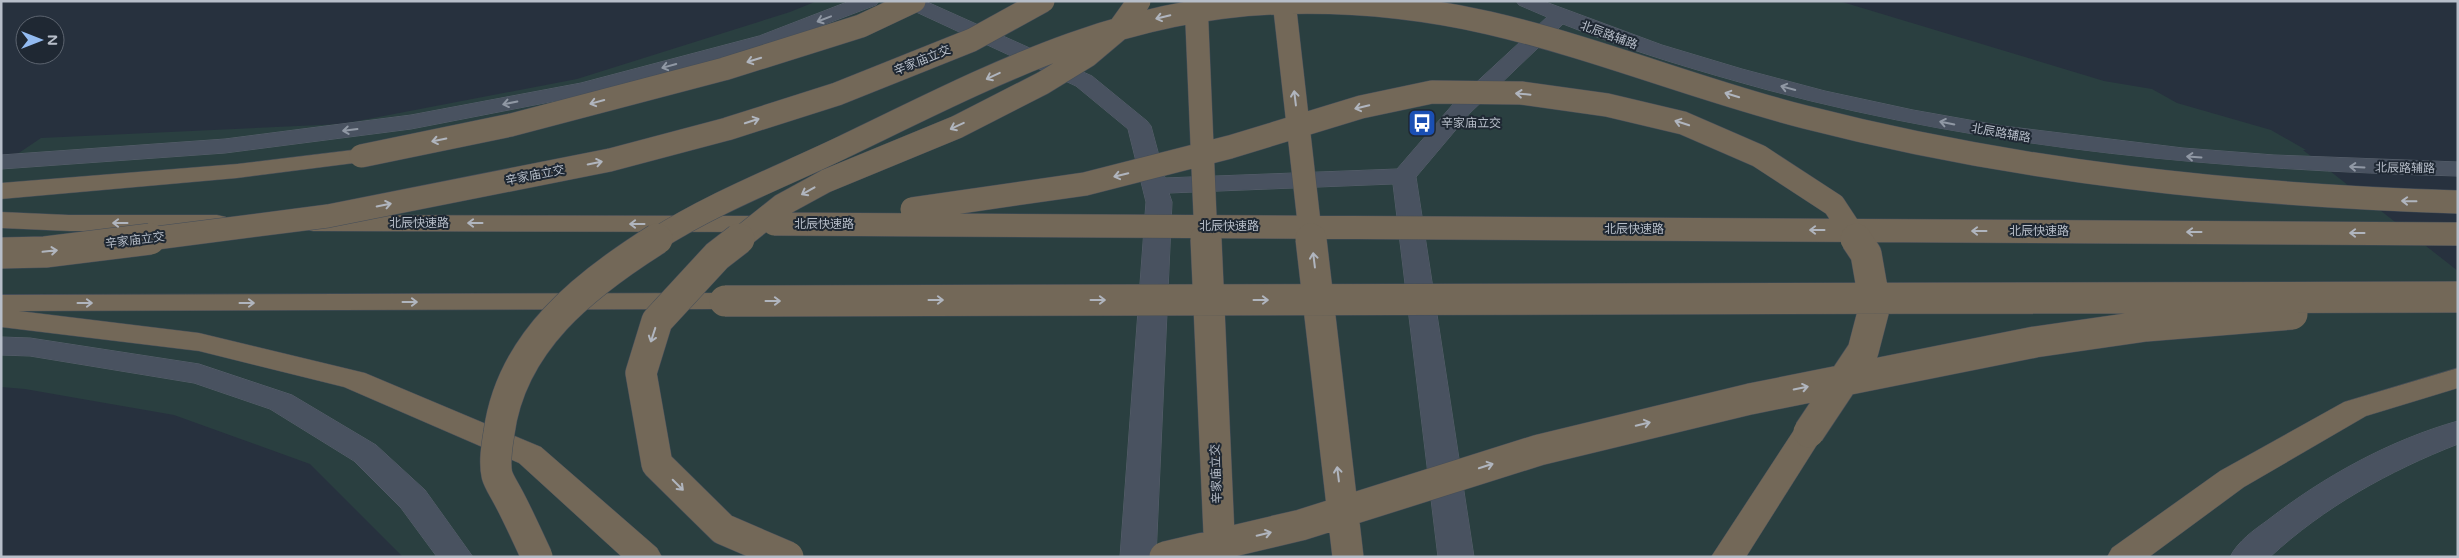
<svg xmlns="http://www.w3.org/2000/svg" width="2459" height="558" font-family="'Varela Round','Noto Sans SC',sans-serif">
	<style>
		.green { fill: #2a3f40 }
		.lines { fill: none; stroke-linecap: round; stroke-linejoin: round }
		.secondary-casing { stroke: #58616c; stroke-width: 1 }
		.highway-casing { stroke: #454e59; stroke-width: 1 }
		.secondary { fill: #495260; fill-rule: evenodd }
		.highway { fill: #736858; fill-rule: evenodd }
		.highway-bridge-far1-casing { stroke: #454e59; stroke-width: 24; stroke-linecap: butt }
		.highway-bridge-casing { stroke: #454e59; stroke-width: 32; stroke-linecap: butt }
		.highway-bridge-far1 { stroke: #736858; stroke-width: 23 }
		.highway-bridge { stroke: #736858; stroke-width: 31 }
		.oneway { stroke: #b0b5be }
		.oneway2 { stroke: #9098a4 }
		.labels { text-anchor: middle; stroke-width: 4; stroke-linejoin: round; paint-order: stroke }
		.street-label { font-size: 12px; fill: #b7bec9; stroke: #1f2833 }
		.poi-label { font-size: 12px; fill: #b7bec9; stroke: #1f2833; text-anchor: start }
	</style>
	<rect width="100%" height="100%" fill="#27313e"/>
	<!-- green -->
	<path class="green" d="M817 1H1839L2104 81 2152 89 2177 103 2271 130 2306 150H2303L2458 271V557H403L310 464 174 415 25 389 1 387V165L41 138 342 124 577 79 790 12Z"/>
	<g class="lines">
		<defs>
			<path id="secondary" d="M850 1H879L876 5 773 44 591 94 411 129 225 153 1 169V155L225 139 411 115 581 83 759 36Z
				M898 1H925L1092 76 1147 121 1151 126 1165 178 1397 169 1454 103 1547 17 1519 5 1516 1H1543L1662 45 1742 69 1825 91 1913 110 2003 126 2183 148 2274 155 2458 162V176C2225 170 1994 150 1768 90 1699 71 1630 51 1563 24L1470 113 1416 177 1474 557H1438L1393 184 1169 193 1172 202 1156 557H1120L1146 202 1128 129 1076 86 901 5Z
				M1 337 30 338 199 364 292 395 376 445 425 490 473 557H437L401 508 354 461 270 409 194 383 30 356 1 355Z
				M2458 421V444C2389 471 2324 507 2270 557H2230C2238 541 2254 530 2268 520 2323 477 2390 440 2458 421Z"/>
			<path id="highway" d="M361 149 370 151 373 156 370 161 237 178 1 199V183L237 164Z
				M1 212 69 215H217L226 217 230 223 226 229 217 231H69L1 228Z
				M313 215 774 216 783 218 787 224 783 230 774 232 313 231 304 229 300 223 304 217Z
				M725 293 735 295 739 301 735 307 725 309 19 311 199 333 365 373 541 447 657 548 662 557H622L519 463 344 387 199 351 1 327V295Z
				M2458 368V388L2366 416 2244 487 2149 557H2107L2112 548 2220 471 2344 402Z
				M1809 421 1820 424 1825 432 1746 557H1711L1798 424Z"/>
		</defs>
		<!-- secondary casing -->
		<use href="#secondary" class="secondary-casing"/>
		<!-- highway casing -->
		<use href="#highway" class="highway-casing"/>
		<!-- secondary -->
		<use href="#secondary" class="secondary"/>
		<!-- highway -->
		<use href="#highway" class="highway"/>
		<defs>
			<path id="highway-bridge-far1" d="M1196 1 1206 240
				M1284 1 1311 240
				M361 156 511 125 724 69 861 26 914 1
				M912 209 1085 184 1230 147 1361 107 1432 92 1521 93 1607 105 1683 123 1759 156 1834 205 1857 240
				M774 224 2458 234
				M141 240 328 216 610 160 727 129 837 94 972 40 1043 1
				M655 240C713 203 778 178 841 148 985 79 1110 10 1274 3 1347 0 1419 7 1489 23 1597 48 1699 90 1805 117 2019 172 2238 195 2458 202
				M738 240 782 205 826 181 957 127 1043 83 1087 56 1119 29 1139 1"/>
			<path id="highway-bridge" d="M739 239 717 256 657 321 641 373 657 464 723 529 788 557
				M1206 239 1220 557
				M1311 239 1348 557
				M1 253 45 252 150 239
				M725 301 2458 297
				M1809 432 1863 351 1875 305 1866 254 1856 239
				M537 557C527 536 518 515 507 495 504 489 499 482 497 475 494 462 497 445 499 433 511 342 584 285 657 239
				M1165 557 1301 525 1539 450 1750 399 2035 342 2146 326 2292 314"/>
		</defs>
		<!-- highway-bridge-far1 casing -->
		<use href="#highway-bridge-far1" class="highway-bridge-far1-casing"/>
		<!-- highway-bridge casing -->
		<use href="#highway-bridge" class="highway-bridge-casing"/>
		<!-- highway-bridge-far1 -->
		<use href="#highway-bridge-far1" class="highway-bridge-far1"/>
		<!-- highway-bridge -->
		<use href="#highway-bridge" class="highway-bridge"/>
	</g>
	<!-- one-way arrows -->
	<defs><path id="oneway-shaft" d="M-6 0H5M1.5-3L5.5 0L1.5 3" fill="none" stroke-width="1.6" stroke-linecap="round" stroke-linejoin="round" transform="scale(1.25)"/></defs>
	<g class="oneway">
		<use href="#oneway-shaft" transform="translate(1163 17) rotate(167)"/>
		<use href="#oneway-shaft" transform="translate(754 60) rotate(163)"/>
		<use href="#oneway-shaft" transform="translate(993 76) rotate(155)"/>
		<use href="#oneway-shaft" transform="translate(1523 94) rotate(-175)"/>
		<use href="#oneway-shaft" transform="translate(1732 95) rotate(-163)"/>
		<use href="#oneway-shaft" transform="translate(1295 98) rotate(-97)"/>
		<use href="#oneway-shaft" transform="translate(597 102) rotate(165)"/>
		<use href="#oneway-shaft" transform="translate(1362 107) rotate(166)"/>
		<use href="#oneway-shaft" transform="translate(752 121) rotate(-18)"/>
		<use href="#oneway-shaft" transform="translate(1682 123) rotate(-162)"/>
		<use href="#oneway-shaft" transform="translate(957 126) rotate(155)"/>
		<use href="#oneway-shaft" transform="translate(439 140) rotate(168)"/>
		<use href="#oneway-shaft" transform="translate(595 163) rotate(-11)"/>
		<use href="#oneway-shaft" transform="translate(1121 175) rotate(166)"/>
		<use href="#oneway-shaft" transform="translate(808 191) rotate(151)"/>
		<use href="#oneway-shaft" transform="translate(2409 201) rotate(-179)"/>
		<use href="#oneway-shaft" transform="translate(384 205) rotate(-11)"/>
		<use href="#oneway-shaft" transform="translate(120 223) rotate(-180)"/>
		<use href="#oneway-shaft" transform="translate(475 223) rotate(-180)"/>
		<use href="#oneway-shaft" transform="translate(637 224) rotate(-180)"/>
		<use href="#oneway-shaft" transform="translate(1817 230) rotate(-180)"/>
		<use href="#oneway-shaft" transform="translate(1979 231) rotate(-180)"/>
		<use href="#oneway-shaft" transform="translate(2194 232) rotate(-180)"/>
		<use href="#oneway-shaft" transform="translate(2357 233) rotate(-180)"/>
		<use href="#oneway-shaft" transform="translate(50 251) rotate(-6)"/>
		<use href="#oneway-shaft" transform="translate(1314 260) rotate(-97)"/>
		<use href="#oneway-shaft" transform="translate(936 300)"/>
		<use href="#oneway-shaft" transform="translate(1098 300)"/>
		<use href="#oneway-shaft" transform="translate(1261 300)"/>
		<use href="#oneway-shaft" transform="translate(773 301)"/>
		<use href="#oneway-shaft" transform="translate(410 302)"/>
		<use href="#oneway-shaft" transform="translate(85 303)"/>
		<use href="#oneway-shaft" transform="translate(247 303)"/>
		<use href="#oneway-shaft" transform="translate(653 335) rotate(108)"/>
		<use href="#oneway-shaft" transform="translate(1801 388) rotate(-12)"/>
		<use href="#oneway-shaft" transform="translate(1643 424) rotate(-14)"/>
		<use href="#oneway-shaft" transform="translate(1486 466) rotate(-18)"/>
		<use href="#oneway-shaft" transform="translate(1338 474) rotate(-97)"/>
		<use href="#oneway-shaft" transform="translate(678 485) rotate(45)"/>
		<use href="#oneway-shaft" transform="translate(1264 534) rotate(-13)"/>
	</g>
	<g class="oneway2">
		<use href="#oneway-shaft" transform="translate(824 19) rotate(159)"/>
		<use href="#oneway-shaft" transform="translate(669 66) rotate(165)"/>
		<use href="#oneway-shaft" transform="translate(1788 88) rotate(-165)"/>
		<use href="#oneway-shaft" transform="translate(510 103) rotate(169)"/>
		<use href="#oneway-shaft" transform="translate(1947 123) rotate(-169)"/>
		<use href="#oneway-shaft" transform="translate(350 130) rotate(173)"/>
		<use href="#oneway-shaft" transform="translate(2194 157) rotate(-176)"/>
		<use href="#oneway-shaft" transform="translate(2357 167) rotate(-177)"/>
	</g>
	<!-- icons -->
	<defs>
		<symbol id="bus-square" viewBox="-11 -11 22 22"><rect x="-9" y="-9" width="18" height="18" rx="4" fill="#1a4fb4" stroke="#1f2833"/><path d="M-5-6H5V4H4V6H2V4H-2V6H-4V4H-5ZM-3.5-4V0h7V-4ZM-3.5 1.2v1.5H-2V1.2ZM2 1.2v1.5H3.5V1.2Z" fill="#fff"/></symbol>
	</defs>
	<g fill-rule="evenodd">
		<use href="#bus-square" x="1406" y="107" width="32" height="32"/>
	</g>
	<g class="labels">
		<!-- street labels -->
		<g class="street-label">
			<text transform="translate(1609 35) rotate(20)" y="4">北辰路辅路</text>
			<text transform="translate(922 60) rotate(-22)" y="4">辛家庙立交</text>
			<text transform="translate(2001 133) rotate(10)" y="4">北辰路辅路</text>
			<text transform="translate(2405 168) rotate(1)" y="4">北辰路辅路</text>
			<text transform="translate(535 175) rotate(-11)" y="4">辛家庙立交</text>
			<text x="419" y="227">北辰快速路</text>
			<text x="824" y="228">北辰快速路</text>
			<text x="1229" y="230">北辰快速路</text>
			<text x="1634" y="233">北辰快速路</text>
			<text x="2039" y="235">北辰快速路</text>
			<text transform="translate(135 240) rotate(-7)" y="4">辛家庙立交</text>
			<text transform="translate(1216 474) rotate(-92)" y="4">辛家庙立交</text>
		</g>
		<!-- poi labels -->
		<g class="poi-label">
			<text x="1441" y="127">辛家庙立交</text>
		</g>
	</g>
	<!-- border -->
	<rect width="2459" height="558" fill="none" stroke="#b7bec9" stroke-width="5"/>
	<!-- north arrow -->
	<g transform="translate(40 40) rotate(90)"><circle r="24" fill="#1f2833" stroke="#5c646f"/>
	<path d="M0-4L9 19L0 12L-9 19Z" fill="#93bbf1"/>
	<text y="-8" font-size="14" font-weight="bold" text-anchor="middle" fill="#b7bec9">N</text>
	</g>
</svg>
